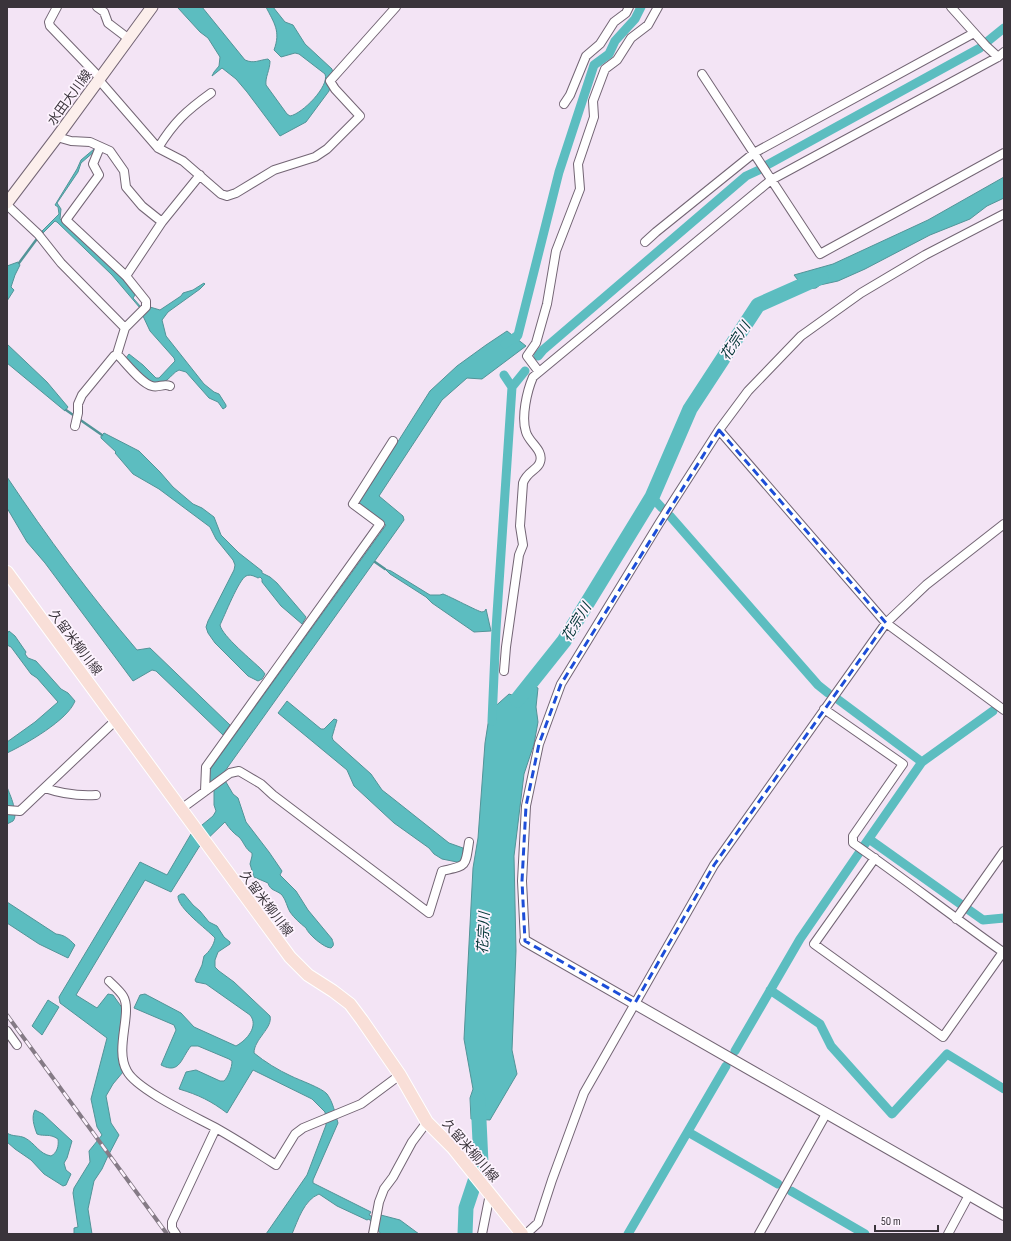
<svg xmlns="http://www.w3.org/2000/svg" width="1011" height="1241" font-family="'Sofia Sans Condensed','Noto Sans JP',sans-serif">
	<style>
		.water { fill: #5cbdc0; stroke: #529498 }
		.lines { fill: none; stroke-linecap: round; stroke-linejoin: round }
		.stream { stroke: #529498; stroke-width: 2.5 }
		.canal { stroke: #5cbdc0; stroke-width: 9 }
		.river { stroke: #5cbdc0; stroke-width: 15 }
		.minor-casing { stroke: #736574; stroke-width: 10 }
		.tertiary-casing { stroke: #736574; stroke-width: 12 }
		.secondary-casing { stroke: #736574; stroke-width: 13 }
		.primary-casing { stroke: #fff; stroke-width: 14 }
		.minor { stroke: #fff; stroke-width: 8 }
		.tertiary { stroke: #fff; stroke-width: 10 }
		.secondary { stroke: #fcefec; stroke-width: 11 }
		.primary { stroke: #f9dfd8; stroke-width: 12 }
		.rail-casing { stroke: #857b86; stroke-width: 4 }
		.rail { stroke: #fdf3fe; stroke-width: 2.5; stroke-dasharray: 8; stroke-linecap: butt }
		.marked { fill: none; stroke: #1d4ed8; stroke-width: 3; stroke-dasharray: 8 5; stroke-linejoin: round }
		.labels { text-anchor: middle; stroke-width: 3.5; stroke-linejoin: round; paint-order: stroke }
		.street-label { font-size: 13px; fill: #3a343b; stroke: #fdf3fe }
		.water-label { font-size: 14px; font-style: italic; fill: #013334; stroke: #fdf3fe }
	</style>
	<rect width="100%" height="100%" fill="#f3e4f5"/>
	<!-- water -->
	<path class="water" d="M178 7H202L245 60C254 64 259 60 268 59L270 61C270 70 265 77 266 85L287 114 290 116C302 114 330 86 325 74L299 54 295 53 281 57 274 50C281 31 274 23 266 7H273L285 22 293 25 305 44 332 69 333 74 329 91 306 122 280 136 247 92 236 79 222 68 212 76 214 72 219 66 220 57 208 38 200 32 178 8Z
		M94 149 95 151 81 163 78 172 57 203 61 209 60 219 120 276 135 295 133 298 141 307 140 308 112 275 57 222 55 221 43 233 41 232 59 214 58 207 55 205 77 169 81 160Z
		M1004 177V198L987 206 970 219 930 235 865 269 838 281 820 285 816 288 805 289 794 275 833 264 928 220Z
		M18 262 20 265 15 275 11 287 14 290 7 301V266Z
		M204 283 205 284 200 289 168 312 162 320 166 336 204 384 214 392 219 394 226 405V407L223 409 218 402 209 398 186 372 179 370C174 372 171 377 167 380 150 391 136 369 126 358L129 354 143 365 156 378H159L175 361 174 358 150 331 143 316 150 307 160 310 181 296 183 293 193 290Z
		M507 331 526 346 482 379 467 378 442 400 379 496 403 516 404 520 225 771 223 777 233 794 238 798 246 822 269 852 282 871 280 875 296 891 308 910 332 939C333 943 335 945 331 948 324 948 308 934 306 928 300 923 294 918 290 912 287 907 286 900 282 895 277 890 270 891 268 883L254 877 250 864 252 856V853C245 849 244 842 239 837 233 833 229 828 225 822L199 847 171 892 145 880 76 995 97 1008 108 994 113 995 123 1009C120 1030 115 1051 123 1072L113 1084 106 1096 111 1123 119 1135 107 1158 102 1169 94 1181 88 1209 92 1234H74V1228L78 1227 73 1193 74 1188 90 1162 89 1151 102 1135 97 1127 91 1099 107 1038 60 1003 59 997 140 862 167 875 191 834 213 816 216 811 214 805V791L210 784 209 771 386 525 360 505 359 503 430 391 457 366 486 345Z
		M7 344 47 382 68 407 65 411 7 363Z
		M104 433 139 451 160 472 173 487 193 504 202 508 214 517 221 535 239 553 262 571V573L270 577 277 583 306 617 305 619 302 624 281 606 262 582V579L260 577 258 578C254 576 250 574 246 576 239 579 224 617 220 625 222 636 253 661 262 670L265 674 262 679 258 681 248 676 215 643 208 633 206 627 208 621 234 570 235 565 233 560 216 539 210 527 159 489 133 474 115 453 116 452 101 438V436Z
		M7 477C47 537 90 595 137 650L150 648 230 725 223 735 156 671 152 670 133 681 45 563 27 542 7 508Z
		M385 569 391 571 430 595H440L443 594C449 596 479 612 482 612 483 612 484 611 485 611L486 609 491 631 474 632 432 603 426 597 390 574Z
		M9 631 15 636 26 652 25 654 28 658 36 661 61 689 68 693 75 701C68 720 26 744 7 753V742L35 722 58 702 37 678 31 674 11 647 7 645V634Z
		M526 683 538 688 536 707 538 722 534 744 524 774 514 856 516 951 512 1050 517 1074 490 1120 471 1119 470 1098 473 1089 464 1039 473 868 478 838 485 743 490 711 509 694 515 696Z
		M287 701 321 729H324L334 719 337 720C335 726 334 731 332 737L333 740 371 774 382 790 391 797 449 843 463 848V855L460 861 457 862 442 859 434 854 429 848 394 823 354 786 347 770 278 713Z
		M7 787C10 795 19 814 13 821 11 822 9 823 7 824Z
		M181 894H184L193 905 200 911 209 922 217 926 224 937 230 942V944L218 952 215 960V967L219 971 234 982 270 1016C273 1028 254 1039 254 1053 265 1062 278 1070 291 1076 299 1080 322 1088 327 1094 333 1102 335 1113 338 1123L313 1180V1183L371 1212 369 1215 375 1218 377 1214 400 1220 419 1234H381L369 1219 367 1220 337 1206 319 1194C304 1200 298 1220 292 1234H266L307 1175 326 1125 325 1112 312 1099 253 1070 227 1113C211 1101 199 1095 179 1089L186 1072 196 1070 220 1081H224C228 1077 232 1068 232 1061L229 1059 198 1046H191C181 1058 180 1075 161 1065L176 1030 174 1025 134 1008 140 995 145 994 181 1013 194 1027 236 1046C247 1040 259 1026 250 1015L206 984 196 982 195 980 202 965 204 956C209 952 214 945 215 938 207 929 177 908 178 896Z
		M7 902 56 934C65 935 69 939 75 945L68 958 39 944 7 923Z
		M48 1000 59 1007 42 1035 32 1026Z
		M35 1110 43 1114 72 1141 67 1158 64 1163 66 1170 71 1174 66 1185 63 1186 44 1174 31 1160 15 1149 7 1142V1133C13 1137 19 1135 25 1138 35 1143 39 1154 51 1156 57 1153 59 1146 58 1139 49 1133 45 1137 37 1134 34 1126 31 1117 35 1110Z"/>
	<g class="lines">
		<!-- stream -->
		<path class="stream" d="M19 263 42 232
			M66 410 102 435
			M375 562 385 569"/>
		<!-- canal -->
		<path class="canal" d="M988 41 1004 28
			M767 165 980 48
			M515 339 518 335 559 172 594 65 609 54 615 41 635 19 641 7
			M505 344 518 335
			M538 356 543 350 746 176 759 170
			M512 387 525 371
			M652 497 662 508
			M670 516 818 685 828 693
			M836 698 922 762 863 847
			M492 721 496 629 512 387 504 375
			M922 762 993 711
			M869 839 983 920 1004 918
			M770 990 820 1024 831 1046 892 1114 947 1054 1004 1089
			M735 1051 800 939 859 853
			M688 1132 778 1184
			M791 1191 865 1234
			M628 1234 726 1066"/>
		<!-- river -->
		<path class="river" d="M517 700 564 641 652 497 690 409 758 305 821 277
			M465 1234 466 1208 481 1163 478 1099"/>
		<defs>
			<path id="minor" d="M57 7 49 22 50 26 100 78
				M97 7 104 12 108 23 129 39
				M951 7 986 46 998 57
				M702 74 820 254 1004 153
				M99 80 158 148 183 161 221 194 227 196 236 193 274 170 315 157 327 149 360 116 335 89 330 81 396 7
				M564 104 570 95 586 56 600 44 614 22 626 13 629 7
				M57 137 71 141 90 142 110 151 124 171 126 187 142 206 162 222
				M100 147 93 164 99 175 66 220 126 276
				M158 148C174 122 186 111 211 93
				M7 205 38 234 61 263 125 328 146 307V301L126 276 162 222 200 175
				M645 242 656 232 754 153 974 33
				M117 354C126 363 141 383 152 386 159 388 164 383 170 386
				M539 372 527 356 536 343 547 304 556 251 580 189 578 164 594 117 593 101 605 69 617 60 631 38 648 25 658 7
				M75 426 78 413V404L82 395 114 356 117 354 125 328
				M719 430 886 623 1004 710
				M504 671 506 647 519 555 523 545 520 526 523 483C527 471 538 470 540 462 544 450 529 443 526 432 521 417 527 391 533 377L771 180 998 57 1004 52
				M824 709 903 764 853 836V843C903 878 952 916 1003 952L943 1037 814 944 875 858
				M45 788C62 794 78 796 96 795
				M205 791 206 767 380 524 353 504 393 441
				M181 809 230 773 239 771 261 784 273 795 429 913 442 871C467 865 465 868 469 842
				M7 810 20 811 116 720
				M956 919 1004 851
				M525 941 522 881 526 806 539 744 561 684 660 522 719 430 748 391 801 336 861 293 925 255 1004 214
				M109 981C113 985 120 991 123 996 133 1012 114 1049 127 1071 137 1090 196 1117 216 1128 237 1140 256 1152 276 1165L295 1134 303 1128 361 1104 400 1075
				M7 1031 17 1045
				M176 1234 172 1228V1222L216 1128
				M373 1234 379 1202 384 1189 393 1177 412 1142 427 1122
				M482 1234 490 1194
				M526 1234 538 1223 552 1180 584 1093 714 865 886 623 926 585 1004 524
				M759 1234 826 1114
				M948 1234 969 1195"/>
			<path id="tertiary" d="M525 941 1004 1215"/>
			<path id="secondary" d="M7 203 57 137 152 7"/>
			<path id="primary" d="M7 572 290 957 308 975 333 991 350 1004 362 1020 400 1075 427 1122 453 1148 522 1234"/>
		</defs>
		<!-- minor casing -->
		<use href="#minor" class="minor-casing"/>
		<!-- tertiary casing -->
		<use href="#tertiary" class="tertiary-casing"/>
		<!-- secondary casing -->
		<use href="#secondary" class="secondary-casing"/>
		<!-- primary casing -->
		<use href="#primary" class="primary-casing"/>
		<!-- minor -->
		<use href="#minor" class="minor"/>
		<!-- tertiary -->
		<use href="#tertiary" class="tertiary"/>
		<!-- secondary -->
		<use href="#secondary" class="secondary"/>
		<!-- primary -->
		<use href="#primary" class="primary"/>
		<defs>
			<path id="rail" d="M7 1015 167 1234"/>
		</defs>
		<!-- rail casing -->
		<use href="#rail" class="rail-casing"/>
		<!-- rail -->
		<use href="#rail" class="rail"/>
	</g>
	<!-- marked area -->
	<path class="marked" d="M719 430 886 623 714 865 635 1003 525 941 522 881 526 806 539 744 561 684Z"/>
	<g class="labels">
		<!-- street labels -->
		<g class="street-label">
			<text transform="translate(69 97) rotate(-54)" y="5">水田大川線</text>
			<text transform="translate(76 642) rotate(53)" y="5">久留米柳川線</text>
			<text transform="translate(267 903) rotate(53)" y="5">久留米柳川線</text>
			<text transform="translate(471 1150) rotate(49)" y="5">久留米柳川線</text>
		</g>
		<!-- water labels -->
		<g class="water-label">
			<text transform="translate(735 341) rotate(-57)" y="5">花宗川</text>
			<text transform="translate(576 622) rotate(-58)" y="5">花宗川</text>
			<text transform="translate(483 933) rotate(-87)" y="5">花宗川</text>
		</g>
	</g>
	<!-- border -->
	<rect width="1011" height="1241" fill="none" stroke="#3a343b" stroke-width="16"/>
	<!-- scale -->
	<path d="M875 1225v6h63v-6" fill="none" stroke="#3a343b" stroke-width="2"/>
	<text x="881" y="1225" font-size="12" fill="#3a343b" stroke="#fdf3fe" stroke-width="3" paint-order="stroke">50 m</text>
</svg>
